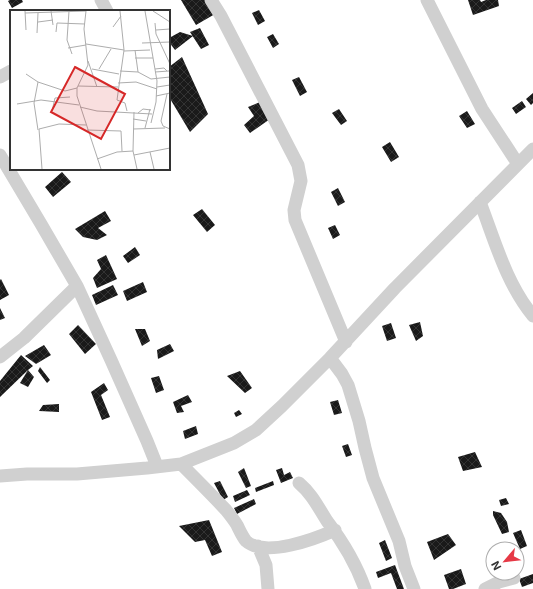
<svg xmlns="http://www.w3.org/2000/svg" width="533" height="589" font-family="Inter,sans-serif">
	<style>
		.building { fill: url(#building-cross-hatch) }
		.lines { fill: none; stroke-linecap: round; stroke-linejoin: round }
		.minor { stroke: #d0d0d0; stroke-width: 13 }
		.inset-road { fill: none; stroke: #adadad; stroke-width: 1 }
		.view { fill: #d62828; fill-opacity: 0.15; stroke: #d62828; stroke-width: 2 }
		.inset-edge { fill: none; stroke: #333; stroke-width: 2 }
	</style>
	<defs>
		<pattern id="building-cross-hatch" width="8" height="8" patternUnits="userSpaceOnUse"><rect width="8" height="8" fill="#1a1a1a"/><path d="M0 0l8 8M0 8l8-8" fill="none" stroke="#333"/></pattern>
	</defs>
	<rect width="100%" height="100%" fill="#fff"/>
	<!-- building -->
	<path class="building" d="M10 0H22L23 2 12 8 8 1Z
		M181 0H205L215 14 196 25Z
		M468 0H480L481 2 486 0H498L499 6 473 15Z
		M259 10 265 21 258 25 252 13Z
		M200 28 209 45 201 49 190 32Z
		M180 32 193 36 175 50 169 42V38Z
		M273 34 279 44 273 48 267 37Z
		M182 57 208 114 190 132 169 97V67Z
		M299 77 307 92 300 96 292 80Z
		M533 93V103L531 105 526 99Z
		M522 101 526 107 516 114 512 108Z
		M260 102 270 119 250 133 244 125 254 116 248 107Z
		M339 109 347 121 341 125 332 113Z
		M467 111 475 124 467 128 459 116Z
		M390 142 399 157 391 162 382 147Z
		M62 172 71 182 53 197 45 187Z
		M338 188 345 202 338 206 331 192Z
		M202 209 215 225 207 232 193 215Z
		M105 211 111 221 98 228 107 235 97 240 83 237 75 229Z
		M335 225 340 235 333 239 328 228Z
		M135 247 140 255 128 263 123 256Z
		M106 255 117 279 97 288 93 278 101 269 97 260Z
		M1 279 9 295 0 300V280Z
		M143 282 147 292 127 301 123 291Z
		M113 285 118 295 96 305 92 295Z
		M0 308 5 318 0 320Z
		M420 322 423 336 416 341 409 325Z
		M391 323 396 338 387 341 382 326Z
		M78 325 96 344 85 354 69 334Z
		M135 329H145L150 341 142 346Z
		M170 344 174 351 158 359 157 350Z
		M44 345 51 355 36 364 25 356Z
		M21 355 33 366 28 370 34 377 28 387 20 383 28 370 0 397V381Z
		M40 367 50 380 47 383 38 371Z
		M240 371 252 388 245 393 227 376Z
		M159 376 164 390 156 393 151 378Z
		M104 383 108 390 101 395 110 417 102 420 91 392Z
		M188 395 192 402 181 406 184 412 177 413 173 402Z
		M338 400 342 413 334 415 330 402Z
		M59 404V412L39 411 43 405Z
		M239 410 242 414 236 417 234 413Z
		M196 426 198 434 185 439 183 431Z
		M348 444 352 455 346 457 342 446Z
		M475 452 482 467 463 471 458 457Z
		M244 468 251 486 246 488 238 472Z
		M282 468 284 475 290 472 293 478 281 483 276 470Z
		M220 481 228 497 223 500 214 483Z
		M273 481 274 485 256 492 255 488Z
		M247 490 250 495 235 502 233 496Z
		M506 498 509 504 501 506 499 500Z
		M254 499 256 504 237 514 234 508Z
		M493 511 501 513 507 522 509 532 502 534 493 515Z
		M209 520 222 552 212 556 205 540 195 542 179 526Z
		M521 530 527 546 520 549 513 533Z
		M448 534 456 545 434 560 427 542Z
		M385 540 392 558 386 561 379 543Z
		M395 565 404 589H397L391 573 378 578 376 572Z
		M461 569 466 584 453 589H449L444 575Z
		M533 574V583L522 587 519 579Z"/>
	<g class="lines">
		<!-- minor -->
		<path class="minor" d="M101 0 107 11
			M211 0 221 16 298 165 301 181 294 210 295 220 346 342
			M427 0 482 109 518 164
			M0 77 11 71
			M0 155 41 224 77 286 111 360 147 441 157 466
			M480 202C495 241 506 283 533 316
			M0 357 24 338 77 286
			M330 358 342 374 348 385 359 421 365 448 373 478 399 541 405 566 414 589
			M181 464C196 479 211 494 226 510 230 515 234 520 237 525 240 531 242 536 246 541 265 558 315 539 335 530
			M0 476 27 474H77L147 468 181 464 234 443 256 430 282 406 330 358 395 288 533 149
			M299 483C312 494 318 507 327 521 343 542 356 563 365 589
			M258 546 266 565 268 589
			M485 589 499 582 514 578"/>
	</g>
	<!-- overview -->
	<g transform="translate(10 10)">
		<rect width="160" height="160" fill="#fff"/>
		<path class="inset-road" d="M15 1 16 20M41 1 43 15M59 1 57 30 62 44M76 1 74 19 78 55 67 78V86L91 159M110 1 114 40 107 90 115 93 117 101M135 1 147 71 146 92 141 113M143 1 160 12M15 3 76 1M28 12 43 10M145 13 146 24 160 54M103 17 111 6M146 20 160 19M46 22 47 13 75 14M27 23 28 3M132 33 160 32M76 34 114 40M58 38 76 35M125 40 128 62M114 41 140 40M125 48H143M78 51 87 77M82 59 109 64M89 59 101 39M145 59 154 58 157 61M110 61 128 62 141 69 160 67M145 62 159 61M16 64 28 72 55 81 67 78M108 73 126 72 147 79M68 76 108 77M147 77 160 75M157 84 151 111 153 116 160 119M146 86 160 83M7 94 31 90 69 95M70 97 87 101 142 104M42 101 45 88 60 87M124 102 123 141 127 159M128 103 133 99 141 100M123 109 136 111M135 118 140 99M123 119 155 118M28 120 24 93 28 72M77 120 111 121 112 141M140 142 144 159M124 145 160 138M87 149 107 142 123 141M32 159 29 119 49 114 76 115"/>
		<path class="view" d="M65 57 115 84 91 129 41 102Z"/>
		<rect width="160" height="160" class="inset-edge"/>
	</g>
	<!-- north arrow -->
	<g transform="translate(505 561) rotate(242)"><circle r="19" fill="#ffffff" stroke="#adadad"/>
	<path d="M0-3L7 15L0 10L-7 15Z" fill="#e63946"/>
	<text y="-6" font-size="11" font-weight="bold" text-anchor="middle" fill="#333333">N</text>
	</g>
</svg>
